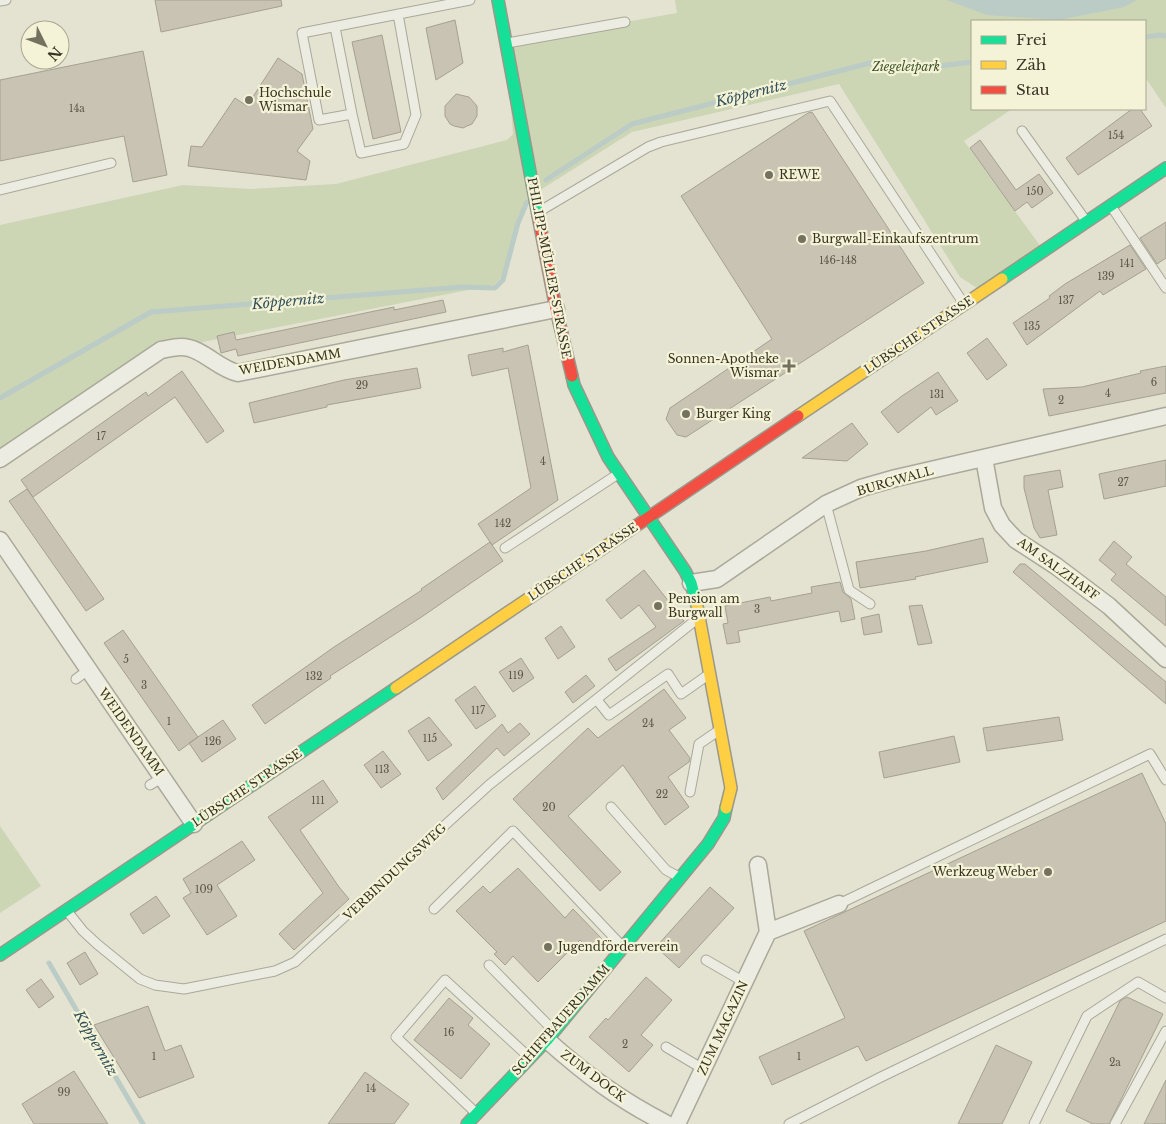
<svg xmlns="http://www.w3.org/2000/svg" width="1166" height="1124" font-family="'Libre Baskerville',serif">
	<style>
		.green { fill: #ccd5b4 }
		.water { fill: #bbcbc5 }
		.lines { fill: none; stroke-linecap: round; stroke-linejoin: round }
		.stream { stroke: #bbcbc5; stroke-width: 5 }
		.building { fill: #c8c3b2; stroke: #a5a090 }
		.lane-casing { stroke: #aaa899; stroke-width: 11 }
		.street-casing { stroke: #aaa899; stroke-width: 19 }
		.fast-casing { stroke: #9a988a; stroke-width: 14 }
		.slow-casing { stroke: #9a988a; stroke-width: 14 }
		.jam-casing { stroke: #9a988a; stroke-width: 14 }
		.lane { stroke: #ecece2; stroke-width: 9 }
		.street { stroke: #ecece2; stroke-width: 16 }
		.fast { stroke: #16e098; stroke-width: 11 }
		.slow { stroke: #ffcf43; stroke-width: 11 }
		.jam { stroke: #f24e42; stroke-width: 11 }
		.poi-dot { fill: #75715f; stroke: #f4f3d8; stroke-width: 2 }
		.labels { text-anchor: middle; stroke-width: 4.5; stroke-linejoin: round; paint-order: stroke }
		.number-label { font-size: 10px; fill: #5d5745 }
		.park-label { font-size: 12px; font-style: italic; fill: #3e5429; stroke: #f4f3d8 }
		.poi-label { font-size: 12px; fill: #393321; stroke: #f4f3d8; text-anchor: start }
		.street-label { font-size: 12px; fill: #393321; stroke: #f4f3d8 }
		.water-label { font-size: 14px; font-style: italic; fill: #325058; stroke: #f4f3d8 }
	</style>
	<rect width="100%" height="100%" fill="#e4e3d1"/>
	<!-- green -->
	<path class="green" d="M675 0H1166V108L1145 77V21H972V109H1012L964 141 1044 251 983 292 960 277 839 84 632 132 534 194 518 216 502 277 494 285 161 350 0 459V225L183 185 251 189 336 184 507 140 513 134 506 43 677 13Z
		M0 826 41 886 0 913Z"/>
	<!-- water -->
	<path class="water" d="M947 0H1137L1124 7 1059 20 987 15Z"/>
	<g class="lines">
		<!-- stream -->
		<path class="stream" d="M1145 37 1160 35 1166 36
			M546 180 632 124 874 62 914 69 972 62
			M0 398 151 312 462 287 495 288 503 280 518 223 527 202
			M49 963 143 1124"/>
	</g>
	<!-- building -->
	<path class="building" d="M155 0H281L282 6 161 32Z
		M455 20 463 63 436 80 426 28Z
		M382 35 401 132 373 139 352 42Z
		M143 51 167 175 133 182 124 136 0 161V80Z
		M278 58 302 74 313 129 297 151 310 161 306 180 188 166 191 146 202 147 235 98 247 106Z
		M456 94 469 97 477 106V116L472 124 467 126 463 128 454 126 450 124 445 116V106Z
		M1132 109H1140L1152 126 1078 175 1066 158Z
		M812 112 924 283 686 437 677 435 666 419 670 408 772 339 681 196 808 113Z
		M980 140 1016 190 1039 174 1053 193 1032 208 1027 202 1015 211 970 148Z
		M1166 222V258L1157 264 1140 238Z
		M1130 245 1146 269 1103 295 1100 291 1027 345 1013 323 1050 298 1049 296 1065 284Z
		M443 300 446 312 238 356 236 349 221 353 217 336 234 332 236 340 394 307V310Z
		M987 338 1007 365 987 380 967 353Z
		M528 345 558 500 492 545 478 524 531 488 508 368 472 376 468 355 503 348V352Z
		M1166 366V393L1049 416 1043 389 1082 387 1141 373 1140 371Z
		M417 368 421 388 327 405V407L254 423 249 403 344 380Z
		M182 371 224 431 207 443 175 397 33 497 21 480 146 392 148 396Z
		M938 372 958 401 936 415 931 407 898 433 881 412 902 396Z
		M852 423 868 444 847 461 802 458Z
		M1166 460V486L1104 499 1099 474Z
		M1060 470 1063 487 1048 490 1057 535 1040 538 1034 528 1024 488V476Z
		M27 489 104 599 86 611 9 501Z
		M983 538 988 562 915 577 916 579 860 588 856 562 926 551Z
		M1114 541 1132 557 1126 564 1166 597V626L1111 580 1116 574 1099 560Z
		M490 542 503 561 420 618 330 676 331 678 265 724 252 705 334 647 422 590 421 589Z
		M1020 564H1025L1166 682V704L1013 572Z
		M644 570 684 621 616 671 608 659 656 627 639 605 621 619 606 600Z
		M840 582 843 592 851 599 855 619 841 622 839 611 738 631 740 642 727 644 723 624 728 623 725 606 770 597 771 601 812 593 811 587Z
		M922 605 932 643 918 645 909 606Z
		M879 614 882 632 864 635 861 618Z
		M561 626 575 647 558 659 545 638Z
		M123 630 198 737 179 751 104 643Z
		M521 658 534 678 513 692 499 672Z
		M586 675 595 686 573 703 565 692Z
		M475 686 496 716 476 729 455 700Z
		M664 689 686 718 669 730 690 758 689 762 668 777 689 807 665 825 623 765 568 816 621 872 600 891 513 799 588 728 598 738Z
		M429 717 452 745 428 761 408 731Z
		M1059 717 1063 740 987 751 983 728Z
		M223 720 236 739 202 762 189 743Z
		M520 723 530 734 504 756 497 748 443 800 436 788 502 724 508 733Z
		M954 736 960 762 884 778 879 752Z
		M383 751 401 774 381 788 364 765Z
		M1142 773 1166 824V921L866 1061 858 1046 772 1085 759 1057 845 1018 804 931Z
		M323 780 338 802 300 830 339 887 349 899 294 950 279 934 323 893 268 817Z
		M242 841 255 860 217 885 237 916 207 935 183 898 191 893 183 879Z
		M518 868 565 918 573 909 602 939 591 951 580 940 538 982 513 956 505 965 494 954 497 952 456 911 483 886 490 893Z
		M710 887 734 908 679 968 656 947Z
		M156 896 170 916 143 934 130 914Z
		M85 952 98 974 80 985 67 963Z
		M646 977 672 1000 641 1035 653 1045 629 1072 589 1037 606 1018 608 1020Z
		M41 979 54 997 39 1008 26 990Z
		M1127 997 1163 1014 1109 1124H1093L1066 1111 1120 1001Z
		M449 998 473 1018 468 1025 490 1044 461 1079 414 1040Z
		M148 1006 165 1051 181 1045 194 1077 139 1098 94 1025Z
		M996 1045 1032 1062 1002 1124H958Z
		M74 1071 108 1124H34L22 1104Z
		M365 1072 409 1104 394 1124H328Z
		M1166 1080V1124H1144Z"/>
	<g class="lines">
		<defs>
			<path id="lane" d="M0 1 6 0
				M335 27 352 114 319 120 302 33 470 0
				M507 43 625 22
				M352 114 361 153 404 144 416 115 398 14
				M1022 131 1086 221
				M0 190 111 163
				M1111 206 1166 288
				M540 211 648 147 661 142 830 101 964 304
				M826 504 849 590 870 604
				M505 548 618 474
				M76 679 88 670
				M597 700 609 715 668 674 681 694 708 675
				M150 785 163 777
				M690 792 699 744 718 731
				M611 807 666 870 679 877
				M839 904 1150 754 1166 780
				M434 909 513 831 622 946
				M67 911 83 931 97 944 140 979 155 985 184 989 275 971 295 962 489 785 697 619
				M706 960 744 982
				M489 965 554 1031
				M666 1047 703 1069
				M476 1113 396 1037 445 980 530 1058
				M789 1124 879 1078 1166 939
				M1034 1124 1087 1016 1138 982 1166 998
				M1115 1124 1166 1031"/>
			<path id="street" d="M984 458 993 508 1002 525 1016 540 1056 566 1109 606 1166 659
				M0 459 161 350C167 349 174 347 181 347 202 347 218 369 238 373L556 309
				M0 540 194 824
				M691 583 717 579 826 504 861 488 896 478 1166 416
				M768 932 839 904
				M547 1040C586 1075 620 1100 667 1124
				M677 1124 768 932 758 865"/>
			<path id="fast" d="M498 0 538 215
				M1002 279 1166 168
				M572 376 574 385 608 457 685 571 691 583 697 606
				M0 955 396 688
				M467 1124 547 1040 708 844 724 818 726 808"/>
			<path id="slow" d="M798 416 1002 279
				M697 606 731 788 726 808
				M396 688 621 536"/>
			<path id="jam" d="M538 215 556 309 572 376
				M621 536 798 416"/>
		</defs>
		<!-- lane casing -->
		<use href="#lane" class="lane-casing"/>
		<!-- street casing -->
		<use href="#street" class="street-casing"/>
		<!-- fast casing -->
		<use href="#fast" class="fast-casing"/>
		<!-- slow casing -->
		<use href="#slow" class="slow-casing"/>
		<!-- jam casing -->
		<use href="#jam" class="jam-casing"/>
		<!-- lane -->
		<use href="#lane" class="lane"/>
		<!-- street -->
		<use href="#street" class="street"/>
		<!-- fast -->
		<use href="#fast" class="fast"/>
		<!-- slow -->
		<use href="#slow" class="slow"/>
		<!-- jam -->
		<use href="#jam" class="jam"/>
	</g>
	<!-- markers -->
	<g class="poi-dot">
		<circle cx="249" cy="100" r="5"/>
		<circle cx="769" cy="175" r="5"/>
		<circle cx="802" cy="239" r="5"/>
		<path d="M786.5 358.5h5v5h5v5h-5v5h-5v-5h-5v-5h5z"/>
		<circle cx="686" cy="414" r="5"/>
		<circle cx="658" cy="606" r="5"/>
		<circle cx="1048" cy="872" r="5"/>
		<circle cx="548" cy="947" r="5"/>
	</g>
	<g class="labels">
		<!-- number labels -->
		<g class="number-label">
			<text x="77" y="112">14a</text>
			<text x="1116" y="139">154</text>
			<text x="1035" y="195">150</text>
			<text x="838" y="264">146-148</text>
			<text x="1127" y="267">141</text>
			<text x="1106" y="280">139</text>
			<text x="1066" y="304">137</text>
			<text x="1032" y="330">135</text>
			<text x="1154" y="386">6</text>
			<text x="362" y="389">29</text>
			<text x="1108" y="397">4</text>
			<text x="937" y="398">131</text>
			<text x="1061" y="404">2</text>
			<text x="101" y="440">17</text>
			<text x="543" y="465">4</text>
			<text x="1123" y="486">27</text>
			<text x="503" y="527">142</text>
			<text x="757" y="613">3</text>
			<text x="126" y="663">5</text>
			<text x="516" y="679">119</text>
			<text x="314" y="680">132</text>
			<text x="144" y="689">3</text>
			<text x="478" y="714">117</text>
			<text x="169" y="725">1</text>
			<text x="648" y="727">24</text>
			<text x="430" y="742">115</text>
			<text x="213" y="745">126</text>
			<text x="382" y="773">113</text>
			<text x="662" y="798">22</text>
			<text x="318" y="804">111</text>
			<text x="549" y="811">20</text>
			<text x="204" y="893">109</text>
			<text x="449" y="1036">16</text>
			<text x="625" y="1048">2</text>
			<text x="154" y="1060">1</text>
			<text x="799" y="1060">1</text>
			<text x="1115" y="1066">2a</text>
			<text x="371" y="1092">14</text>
			<text x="64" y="1096">99</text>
		</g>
		<!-- park labels -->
		<g class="park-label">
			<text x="906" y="71">Ziegeleipark</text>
		</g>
		<!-- poi labels -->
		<g class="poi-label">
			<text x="259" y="97">Hochschule<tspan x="259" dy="14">Wismar</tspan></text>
			<text x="779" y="179">REWE</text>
			<text x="812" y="243">Burgwall-Einkaufszentrum</text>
			<text x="779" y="363" text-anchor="end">Sonnen-Apotheke<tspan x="779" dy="14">Wismar</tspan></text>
			<text x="696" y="418">Burger King</text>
			<text x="668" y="603">Pension am<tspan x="668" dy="14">Burgwall</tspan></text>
			<text x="1038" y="876" text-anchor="end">Werkzeug Weber</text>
			<text x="558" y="951">Jugendförderverein</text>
		</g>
		<!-- street labels -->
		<g class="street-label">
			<text transform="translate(549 268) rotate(79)" y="4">PHILIPP-MÜLLER-STRASSE</text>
			<text transform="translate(919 335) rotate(-34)" y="4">LÜBSCHE STRASSE</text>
			<text transform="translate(290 362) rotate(-10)" y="4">WEIDENDAMM</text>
			<text transform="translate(895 481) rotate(-16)" y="4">BURGWALL</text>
			<text transform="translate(583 562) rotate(-34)" y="4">LÜBSCHE STRASSE</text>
			<text transform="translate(1058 569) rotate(36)" y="4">AM SALZHAFF</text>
			<text transform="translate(131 732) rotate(55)" y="4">WEIDENDAMM</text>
			<text transform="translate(247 788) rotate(-34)" y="4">LÜBSCHE STRASSE</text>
			<text transform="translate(395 872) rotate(-43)" y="4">VERBINDUNGSWEG</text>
			<text transform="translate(561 1020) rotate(-49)" y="4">SCHIFFBAUERDAMM</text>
			<text transform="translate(723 1028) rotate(-65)" y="4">ZUM MAGAZIN</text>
			<text transform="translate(593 1076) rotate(37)" y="4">ZUM DOCK</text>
		</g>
		<!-- water labels -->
		<g class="water-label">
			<text transform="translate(751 93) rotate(-14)" y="5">Köppernitz</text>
			<text transform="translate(288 301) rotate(-5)" y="5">Köppernitz</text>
			<text transform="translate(96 1043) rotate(60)" y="5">Köppernitz</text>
		</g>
	</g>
	<!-- legend -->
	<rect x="971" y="20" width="175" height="90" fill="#f4f3d8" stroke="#a9a68f"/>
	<rect x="981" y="36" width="25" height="8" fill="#16e098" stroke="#a9a68f"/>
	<text x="1016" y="45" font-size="15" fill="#393321">Frei</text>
	<rect x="981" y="61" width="25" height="8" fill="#ffcf43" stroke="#a9a68f"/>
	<text x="1016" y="70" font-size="15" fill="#393321">Zäh</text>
	<rect x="981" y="86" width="25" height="8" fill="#f24e42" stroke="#a9a68f"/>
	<text x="1016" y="95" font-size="15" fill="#393321">Stau</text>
	<!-- north arrow -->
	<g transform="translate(45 45) rotate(132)"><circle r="24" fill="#f4f3d8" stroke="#a9a68f"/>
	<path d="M0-4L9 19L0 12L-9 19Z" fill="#75715f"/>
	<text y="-8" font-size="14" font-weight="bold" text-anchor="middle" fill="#393321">N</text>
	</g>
</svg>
